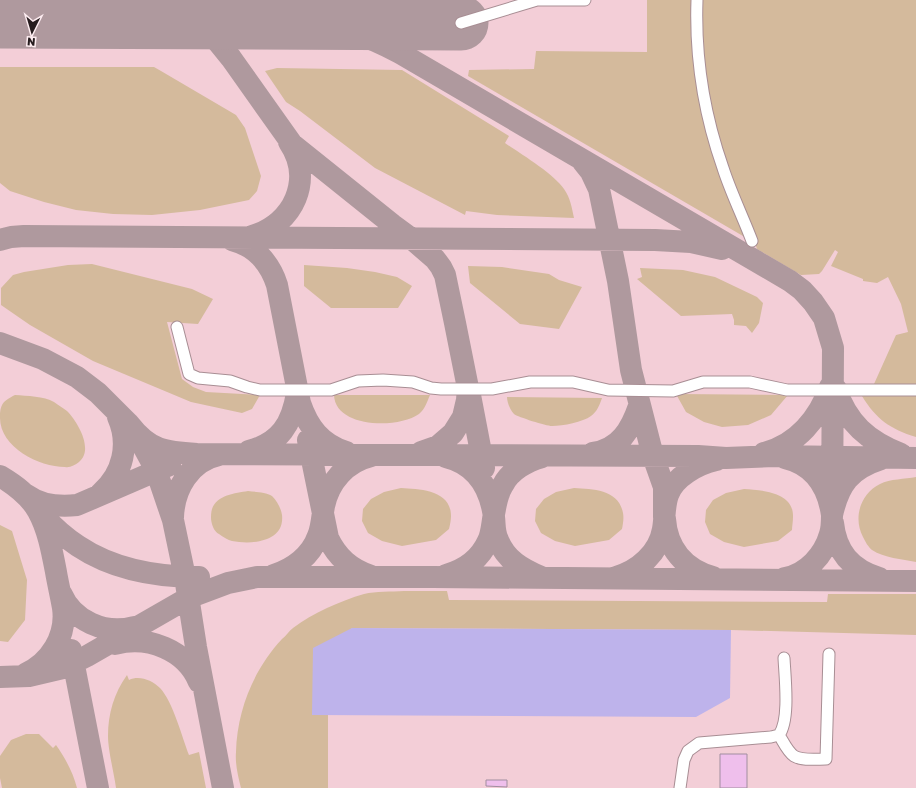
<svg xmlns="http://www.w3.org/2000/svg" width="916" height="788" font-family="'Golos Text',sans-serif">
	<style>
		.built { fill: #f3ced7 }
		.green { fill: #d4ba9c }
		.water { fill: #beb3eb }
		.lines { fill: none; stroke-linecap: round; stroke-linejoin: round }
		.taxiway { stroke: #af999e; stroke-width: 22 }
		.runway { stroke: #af999e; stroke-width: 55 }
		.building { fill: #efbfec; stroke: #a18e9f }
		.minor-casing { stroke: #a88e94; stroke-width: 13 }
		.minor { stroke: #fff; stroke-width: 11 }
	</style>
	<rect width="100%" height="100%" fill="#f9dce3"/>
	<!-- built -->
	<path class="built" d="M0 0H916V788H0Z"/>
	<!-- green -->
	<path class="green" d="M647 0H916V385L874 384 896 335 908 332 901 304 888 277 877 283 863 281V279L831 266 838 252 835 250 822 271 819 274 801 275 757 249 755 243 468 76 469 70 534 69 536 51 647 52Z
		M0 67H154L161 71 236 115 245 128 261 176 257 191 249 200 200 210 152 215 113 214 76 210 44 202 10 191 0 183Z
		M277 68 402 70 509 136 505 143C521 154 554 174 564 189 570 197 572 208 574 218L497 215 466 211 465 215 375 168 300 111 286 102 265 71Z
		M92 264 192 289 213 299 198 324 167 322 182 379 193 387 206 392 260 395 252 409 242 413 191 402 93 361 30 325 1 305V288L13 275 24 272 68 265Z
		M304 265 347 268 375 272 397 277 412 286 398 308H331L304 286Z
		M468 266 502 267 549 274 559 280 582 287 559 329 520 324 470 283Z
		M640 268 683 270 715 277 757 297 763 303 759 323 752 333 746 326 734 325V320L732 314 681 316 637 279 642 277Z
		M676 394 788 395 771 415 748 425 722 427 704 422 686 412Z
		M15 395C27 396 44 396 54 402 58 405 63 408 67 411 78 422 94 450 79 462 75 465 70 468 65 467 39 467 0 447 0 418 0 404 3 401 15 395Z
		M334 395H430C427 402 425 409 419 414 398 429 335 428 334 395Z
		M862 396H916V437C890 429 876 419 862 396Z
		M507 397 602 398C600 404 597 412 591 416 583 422 563 426 552 426 546 426 518 417 514 414 510 410 507 402 507 397Z
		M916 477V562C902 559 884 558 872 550 868 547 865 541 863 537 853 518 860 494 880 484 890 479 905 479 916 477Z
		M401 488C420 489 451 490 451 516 451 520 450 525 449 529L436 540 402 546 382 541 368 533 362 521 363 509 371 499 384 492Z
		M574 488C594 489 619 490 623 513 624 518 623 524 622 529L609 540 575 546 555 541 541 533 535 521 536 509 544 499 556 492Z
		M744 489C762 490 794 492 793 517 793 522 792 526 792 530L778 541 744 547 724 542 710 534 705 522 706 510 713 500 726 493Z
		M248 491C255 492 266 492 272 496 277 501 281 508 282 515 285 542 252 545 232 541 228 540 223 537 219 534 214 532 211 523 211 518 211 516 211 512 212 509 217 495 235 493 248 491Z
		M0 525 12 531 27 580 25 620 8 642 0 641Z
		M404 591H447L449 600 827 602 828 594H916V635L731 630 352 628 312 715H328V788H241C238 776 235 764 236 752 237 710 254 669 282 639 286 636 289 631 293 628 313 613 340 601 364 594 376 591 391 592 404 591Z
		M127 675 129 680C139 675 152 680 160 688 173 702 182 737 189 755L199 752 206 788H116C114 773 108 750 108 736 108 714 114 693 127 675Z
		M26 734H39L53 748 56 745C65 758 73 772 77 788H2L0 778V756L11 740Z"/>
	<!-- water -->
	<path class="water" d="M352 628 731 630 730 698 696 717 312 715 313 648Z"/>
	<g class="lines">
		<!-- taxiway -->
		<path class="taxiway" d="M169 21 194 26 205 31 214 37 231 58 292 144 393 225 412 239 435 259 441 267 445 275 455 323 468 388 467 400 463 417 453 433 438 446 421 452
			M299 23C340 26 364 34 400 53L790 281 802 290 813 302 824 318 833 348 832 515C832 521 832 528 830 534 824 555 807 574 785 578
			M583 162 591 172 599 189 618 281 631 370 653 456 664 487V517
			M252 236C294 224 314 179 289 142
			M0 240 11 237 24 236 655 240 691 242 722 249
			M232 240C255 246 270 263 277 285L300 403C308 427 321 444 346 452
			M0 343 43 359 77 377 98 393 129 424 143 446 156 470 173 520 185 577 196 647 223 788
			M836 389C847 423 868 441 901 454
			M470 395 484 468
			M129 424C150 451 165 452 197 454L698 456 726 458 774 456 916 458
			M308 440 328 538C337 557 350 569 371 576
			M249 451C280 443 292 424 297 393
			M593 453C620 449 631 429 639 406
			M764 453C797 445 819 418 830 387
			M446 457C475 464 490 487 494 517 495 525 494 532 498 540 506 560 522 569 541 577
			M785 458C815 465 828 487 832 515 839 484 850 469 881 459
			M0 476C15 485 29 495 38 511 48 529 52 551 56 572 58 584 61 596 63 608 67 636 50 663 25 674
			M101 493C123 474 130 444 118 417
			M27 495C42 506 59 507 77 505L170 465
			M37 509C49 523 63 536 78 546 114 570 157 577 199 577
			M173 517C174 489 190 461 219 455
			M665 519C667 548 684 569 713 577
			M833 523C836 552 851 569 879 578
			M274 575C293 569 311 556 318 536 322 527 322 516 324 506 329 482 346 462 371 456
			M446 575C464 570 480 559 488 541 492 533 492 523 494 514 496 504 497 494 503 485 510 471 527 461 542 457
			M616 577C638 571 659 553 663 529 665 518 664 506 668 495 674 477 698 464 716 460
			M61 593C73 621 105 635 134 627
			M115 644C148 635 186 650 199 682
			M71 650 98 788
			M0 677 29 676 63 668 87 656 188 598 228 583 257 577H433L916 581"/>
		<!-- runway -->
		<path class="runway" d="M0 21 461 23"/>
	</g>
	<!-- building -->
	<path class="building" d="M720 754H747V788H720Z
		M486 780H507V787L486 786Z"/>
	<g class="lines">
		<defs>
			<path id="minor" d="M537 0H585
				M697 0C695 57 704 114 723 168 731 193 743 217 752 241
				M461 23 537 0
				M177 327 189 374 198 378 230 381 247 387 260 390H331L358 381 383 380 413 382 431 388 441 389H492L530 382H573L608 390 673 391 703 382H750L787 390H916
				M779 735C783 741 787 751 794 756 802 761 817 759 826 759L829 654
				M680 788 684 760 688 751 699 743 771 737 779 735C790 720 785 678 784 658"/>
		</defs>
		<!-- minor casing -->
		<use href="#minor" class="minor-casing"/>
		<!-- minor -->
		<use href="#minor" class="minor"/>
	</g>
	<!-- north arrow -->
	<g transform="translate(32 32) rotate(185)" stroke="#feedf1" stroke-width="3" paint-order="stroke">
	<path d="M0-3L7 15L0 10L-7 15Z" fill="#261c1e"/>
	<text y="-6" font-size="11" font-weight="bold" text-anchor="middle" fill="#261c1e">N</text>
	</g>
</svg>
